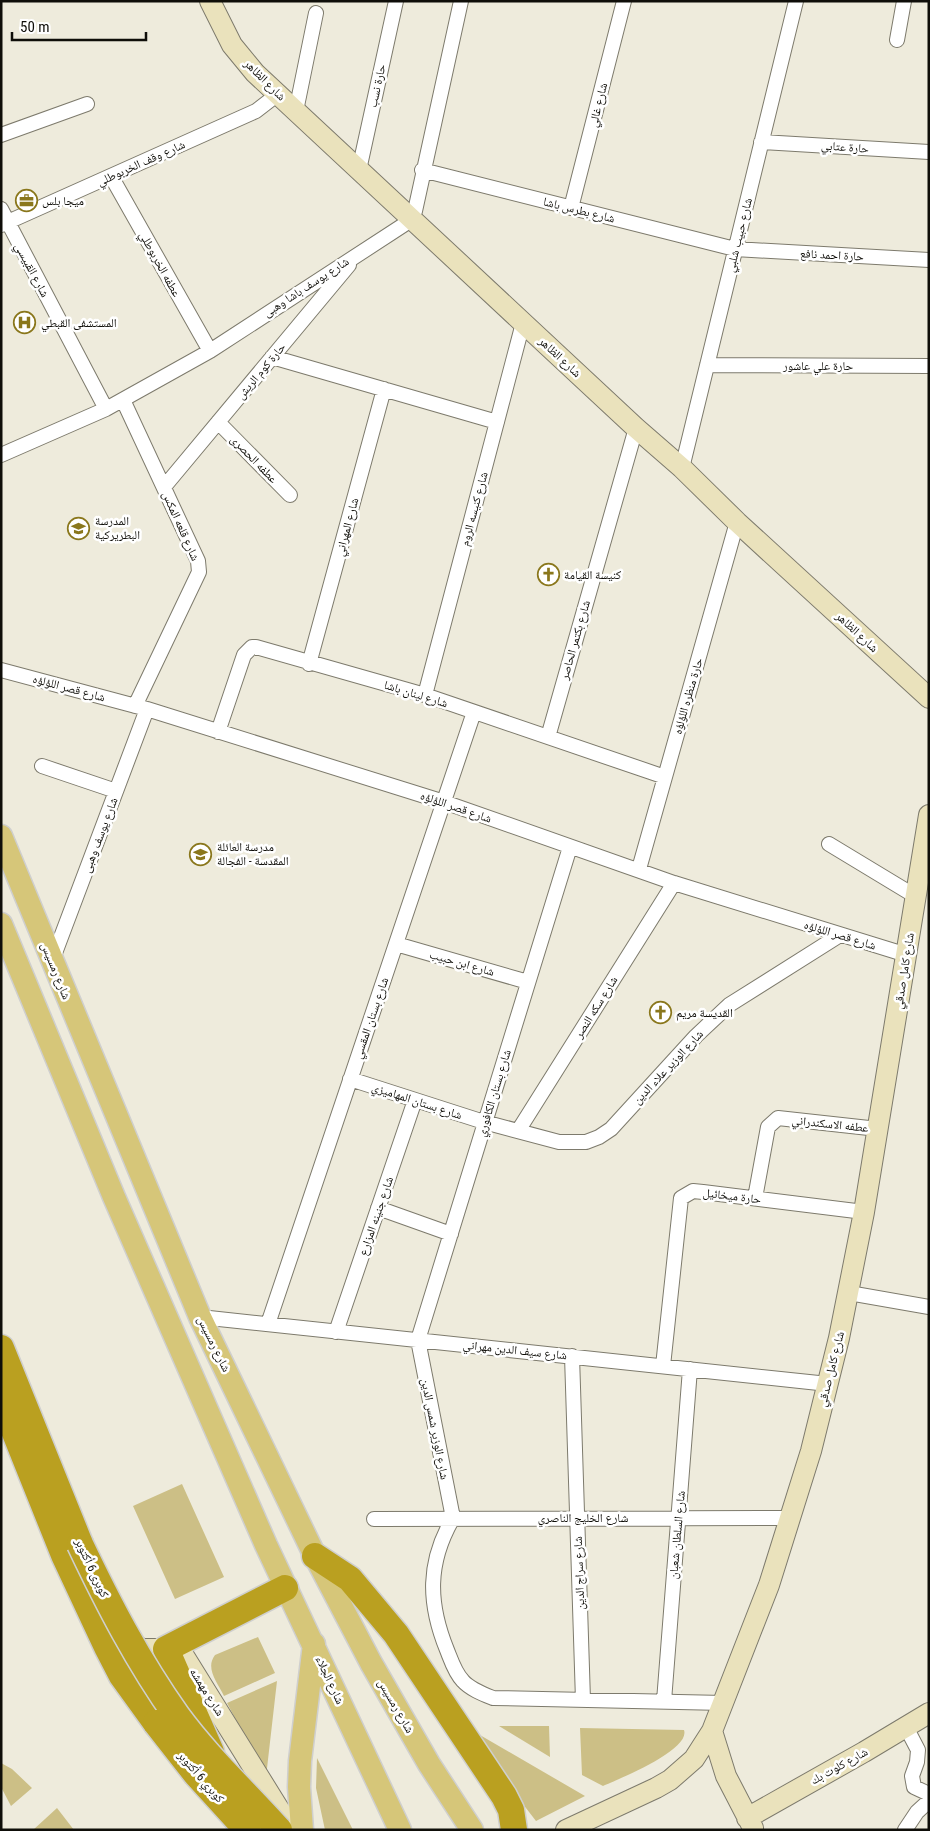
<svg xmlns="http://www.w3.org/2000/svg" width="930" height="1831" font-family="'Roboto Condensed','Noto Naskh Arabic',sans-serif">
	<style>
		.grass { fill: #ccbf86 }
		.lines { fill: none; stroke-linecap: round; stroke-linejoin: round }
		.street-casing { stroke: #7d7a6c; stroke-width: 16 }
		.secondary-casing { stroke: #7d7a6c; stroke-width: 22 }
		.primary-casing { stroke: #cfcfce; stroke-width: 25 }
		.highway-casing { stroke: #cfcfce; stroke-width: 29 }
		.street { stroke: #fff; stroke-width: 14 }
		.secondary { stroke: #eae2bc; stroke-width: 20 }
		.primary { stroke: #d6c679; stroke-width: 22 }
		.highway { stroke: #baa020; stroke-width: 26 }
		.highway-bridge-casing { stroke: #cfcfce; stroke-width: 29; stroke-linecap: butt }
		.highway-bridge { stroke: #baa020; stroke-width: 26 }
		.labels { text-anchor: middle; stroke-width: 5; stroke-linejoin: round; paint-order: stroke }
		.street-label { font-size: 12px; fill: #0f0e09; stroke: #fff }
		.poi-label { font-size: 12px; fill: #0f0e09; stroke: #fff; text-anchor: start }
	</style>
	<rect width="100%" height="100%" fill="#eeebdc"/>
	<!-- grass -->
	<path class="grass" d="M182 1484 224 1577 175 1599 133 1506Z
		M258 1637 275 1673 224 1696C217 1682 205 1668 215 1655Z
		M277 1681 266 1777 227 1703Z
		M461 1724 585 1796 536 1821Z
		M499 1726H549L550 1757Z
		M580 1728 684 1730C691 1750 619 1779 603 1786L582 1775Z
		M317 1758 353 1830H325L316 1788Z
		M1 1763 12 1769 32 1788 11 1806 1 1787Z
		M57 1808 74 1830H33Z"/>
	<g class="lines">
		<defs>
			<path id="street" d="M897 40 904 1
				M296 111 316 13
				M1 135 87 104
				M761 142 929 152
				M359 170 396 1
				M422 170 735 249 929 260
				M111 176 210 351
				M571 208 624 1
				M1 209 106 409
				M1 225 256 111 278 94
				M272 357 497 422
				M707 365 929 366
				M123 400 198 561 199 572 135 706
				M218 422 290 495
				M1 455 106 409 210 351 405 224 415 211 461 1
				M682 468 796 1
				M164 487 349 265
				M309 664 384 389
				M1 670 147 709 444 802 674 883 907 955
				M425 695 523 323
				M218 732 244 655 252 647H256L425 695 665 777
				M548 737 636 428
				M42 766 116 791
				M829 844 915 896
				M570 847 418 1340 453 1518C427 1563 428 1603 447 1650 451 1660 455 1673 463 1681 470 1689 483 1694 493 1698L724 1703
				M639 869 737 522
				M396 944 528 982
				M52 961 147 709
				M350 1079 484 1122 559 1142H586L599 1137 611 1129 696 1036 729 1005 840 935
				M518 1131 674 883
				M755 1198 768 1127 778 1118 878 1129
				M378 1208 451 1234
				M849 1293 929 1307
				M200 1317 828 1384
				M268 1324 474 712
				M336 1332 415 1100
				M572 1356 583 1700
				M663 1366 681 1198 693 1191 703 1192 864 1212
				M374 1519 791 1518
				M664 1701 690 1369
				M906 1727 918 1750 917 1762 912 1776 914 1787 929 1794
				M905 1830 917 1812 929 1801"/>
			<path id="secondary" d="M210 1 232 45 255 73 636 428 682 468 737 522 929 698
				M125 1642 143 1649H166L184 1656 292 1830
				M712 1731 726 1776 753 1828
				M747 1818 864 1752 929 1713
				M566 1830 656 1788 670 1780 694 1759 712 1731 769 1585 811 1451 839 1338 864 1212 929 815"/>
			<path id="primary" d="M1 836 200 1317 315 1556 371 1663 429 1764 472 1830
				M1 924 114 1197 266 1545 400 1830
				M302 1830 299 1787 300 1761 314 1644"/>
			<path id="highway" d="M1 1348 80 1544
				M1 1398 64 1555 107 1647 122 1676 156 1723
				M315 1556 350 1579 396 1634 504 1796 511 1810 514 1830
				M211 1752 166 1649 285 1588"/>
		</defs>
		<!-- street casing -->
		<use href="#street" class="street-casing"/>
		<!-- secondary casing -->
		<use href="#secondary" class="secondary-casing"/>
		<!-- primary casing -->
		<use href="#primary" class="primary-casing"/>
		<!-- highway casing -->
		<use href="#highway" class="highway-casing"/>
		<!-- street -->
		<use href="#street" class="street"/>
		<!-- secondary -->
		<use href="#secondary" class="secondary"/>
		<!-- primary -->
		<use href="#primary" class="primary"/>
		<!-- highway -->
		<use href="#highway" class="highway"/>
		<defs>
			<path id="highway-bridge" d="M80 1544C109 1605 138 1661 177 1716 207 1757 245 1792 279 1830
				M156 1723 196 1774 247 1830"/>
		</defs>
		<!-- highway-bridge casing -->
		<use href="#highway-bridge" class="highway-bridge-casing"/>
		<!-- highway-bridge -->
		<use href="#highway-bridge" class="highway-bridge"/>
	</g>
	<!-- icons -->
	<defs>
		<symbol id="office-ring" viewBox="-11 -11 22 22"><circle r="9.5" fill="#fff" stroke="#8a771c" stroke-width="1.5"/><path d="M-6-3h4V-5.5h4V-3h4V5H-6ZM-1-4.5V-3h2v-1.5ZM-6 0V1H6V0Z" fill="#8a771c"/></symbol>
		<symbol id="hospital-ring" viewBox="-11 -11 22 22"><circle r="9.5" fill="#fff" stroke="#8a771c" stroke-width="1.5"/><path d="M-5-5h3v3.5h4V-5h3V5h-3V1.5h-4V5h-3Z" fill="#8a771c"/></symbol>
		<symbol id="school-ring" viewBox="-11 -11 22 22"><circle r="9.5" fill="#fff" stroke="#8a771c" stroke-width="1.5"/><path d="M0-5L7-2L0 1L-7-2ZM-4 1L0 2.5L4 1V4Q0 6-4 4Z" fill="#8a771c"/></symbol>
		<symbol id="church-ring" viewBox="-11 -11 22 22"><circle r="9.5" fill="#fff" stroke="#8a771c" stroke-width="1.5"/><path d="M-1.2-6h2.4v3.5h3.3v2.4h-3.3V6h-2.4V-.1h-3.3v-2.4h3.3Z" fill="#8a771c"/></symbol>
	</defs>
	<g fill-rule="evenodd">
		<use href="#office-ring" x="14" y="188" width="25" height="25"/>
		<use href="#hospital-ring" x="12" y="310" width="25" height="25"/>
		<use href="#school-ring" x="66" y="516" width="25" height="25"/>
		<use href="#church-ring" x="536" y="562" width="25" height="25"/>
		<use href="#school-ring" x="188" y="842" width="25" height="25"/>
		<use href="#church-ring" x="648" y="1000" width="25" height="25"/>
	</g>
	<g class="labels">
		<!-- street labels -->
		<g class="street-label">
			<text transform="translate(265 80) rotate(45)" y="4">شارع الظاهر</text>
			<text transform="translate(377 86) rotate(-78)" y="4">حارة نسب</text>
			<text transform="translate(598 105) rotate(-76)" y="4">شارع غالي</text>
			<text transform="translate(845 147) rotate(4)" y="4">حارة عتابي</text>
			<text transform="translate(141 163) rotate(-24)" y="4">شارع وقف الخربوطلي</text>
			<text transform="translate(579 210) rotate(14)" y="4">شارع بطرس باشا</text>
			<text transform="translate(739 235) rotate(-76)" y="4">شارع حبيب شلبي</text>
			<text transform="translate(832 255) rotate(3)" y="4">حارة احمد نافع</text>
			<text transform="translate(160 264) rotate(61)" y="4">عطفه الخربوطلي</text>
			<text transform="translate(32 270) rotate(62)" y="4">شارع القبيسي</text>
			<text transform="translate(306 287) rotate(-33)" y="4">شارع يوسف باشا وهبى</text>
			<text transform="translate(560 357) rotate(43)" y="4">شارع الظاهر</text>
			<text x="818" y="370">حارة علي عاشور</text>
			<text transform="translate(261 371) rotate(-50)" y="4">حارة كوم الريش</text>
			<text transform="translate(254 459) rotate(46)" y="4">عطفه الحصرى</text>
			<text transform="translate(474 509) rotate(-75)" y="4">شارع كنيسه الروم</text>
			<text transform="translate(181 526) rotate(66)" y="4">شارع قلعه المكس</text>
			<text transform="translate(347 527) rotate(-75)" y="4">شارع المهراني</text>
			<text transform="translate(857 632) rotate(43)" y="4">شارع الظاهر</text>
			<text transform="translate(575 640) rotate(-74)" y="4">شارع بكتمر الحاصر</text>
			<text transform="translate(69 688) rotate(15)" y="4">شارع قصر اللؤلؤه</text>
			<text transform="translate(416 694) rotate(17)" y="4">شارع لينان باشا</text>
			<text transform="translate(688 696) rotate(-74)" y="4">حارة منظره اللؤلؤه</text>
			<text transform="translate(456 807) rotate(19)" y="4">شارع قصر اللؤلؤه</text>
			<text transform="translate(100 835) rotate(-69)" y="4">شارع يوسف وهبى</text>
			<text transform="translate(840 935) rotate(17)" y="4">شارع قصر اللؤلؤه</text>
			<text transform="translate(462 963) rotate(16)" y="4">شارع ابن حبيب</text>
			<text transform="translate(56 971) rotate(68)" y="4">شارع رمسيس</text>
			<text transform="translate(904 971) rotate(-81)" y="4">شارع كامل صدقي</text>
			<text transform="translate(596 1007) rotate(-58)" y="4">شارع سكه النصر</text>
			<text transform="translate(371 1018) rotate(-71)" y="4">شارع بستان المقسي</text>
			<text transform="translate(668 1067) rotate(-47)" y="4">شارع الوزير علاء الدين</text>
			<text transform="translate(494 1093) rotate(-73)" y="4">شارع بستان الكافوري</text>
			<text transform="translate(417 1101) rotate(18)" y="4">شارع بستان المهاميزي</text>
			<text transform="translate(830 1124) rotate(6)" y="4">عطفه الاسكندراني</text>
			<text transform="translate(732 1196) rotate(7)" y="4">حارة ميخائيل</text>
			<text transform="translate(376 1216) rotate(-71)" y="4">شارع جنينه المزارع</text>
			<text transform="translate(214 1344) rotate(64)" y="4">شارع رمسيس</text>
			<text transform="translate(515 1350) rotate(6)" y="4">شارع سيف الدين مهراني</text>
			<text transform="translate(831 1369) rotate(-76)" y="4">شارع كامل صدقي</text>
			<text transform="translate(435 1429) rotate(79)" y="4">شارع الوزير شمس الدين</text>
			<text x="583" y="1522">شارع الخليج الناصري</text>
			<text transform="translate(677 1535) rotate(-85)" y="4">شارع السلطان شعبان</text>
			<text transform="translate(92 1568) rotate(65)" y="4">كوبرى 6 أكتوبر</text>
			<text transform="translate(579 1573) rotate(-92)" y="4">شارع سراج الدين</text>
			<text transform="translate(330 1680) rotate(65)" y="4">شارع الجلاء</text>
			<text transform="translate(207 1692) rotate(58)" y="4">شارع مهمشه</text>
			<text transform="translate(396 1706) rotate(60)" y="4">شارع رمسيس</text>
			<text transform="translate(839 1766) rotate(-29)" y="4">شارع كلوت بك</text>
			<text transform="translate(201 1777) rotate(49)" y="4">كوبري 6 أكتوبر</text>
		</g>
		<!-- poi labels -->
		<g class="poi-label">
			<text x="42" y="205">ميجا بلس</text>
			<text x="41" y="327">المستشفى القبطي</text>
			<text x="95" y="525">المدرسة<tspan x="95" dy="14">البطريركية</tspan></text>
			<text x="564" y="579">كنيسة القيامة</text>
			<text x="217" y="851">مدرسة العائلة<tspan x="217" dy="14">المقدسة - الفجالة</tspan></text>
			<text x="676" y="1017">القديسة مريم</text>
		</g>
	</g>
	<!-- border -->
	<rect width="930" height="1831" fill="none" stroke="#0f0e09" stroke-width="5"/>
	<!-- scale -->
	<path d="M12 32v8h134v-8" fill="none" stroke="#0f0e09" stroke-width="2.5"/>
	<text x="20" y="32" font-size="15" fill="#0f0e09" stroke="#ffffff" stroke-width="4" paint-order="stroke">50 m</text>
</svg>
